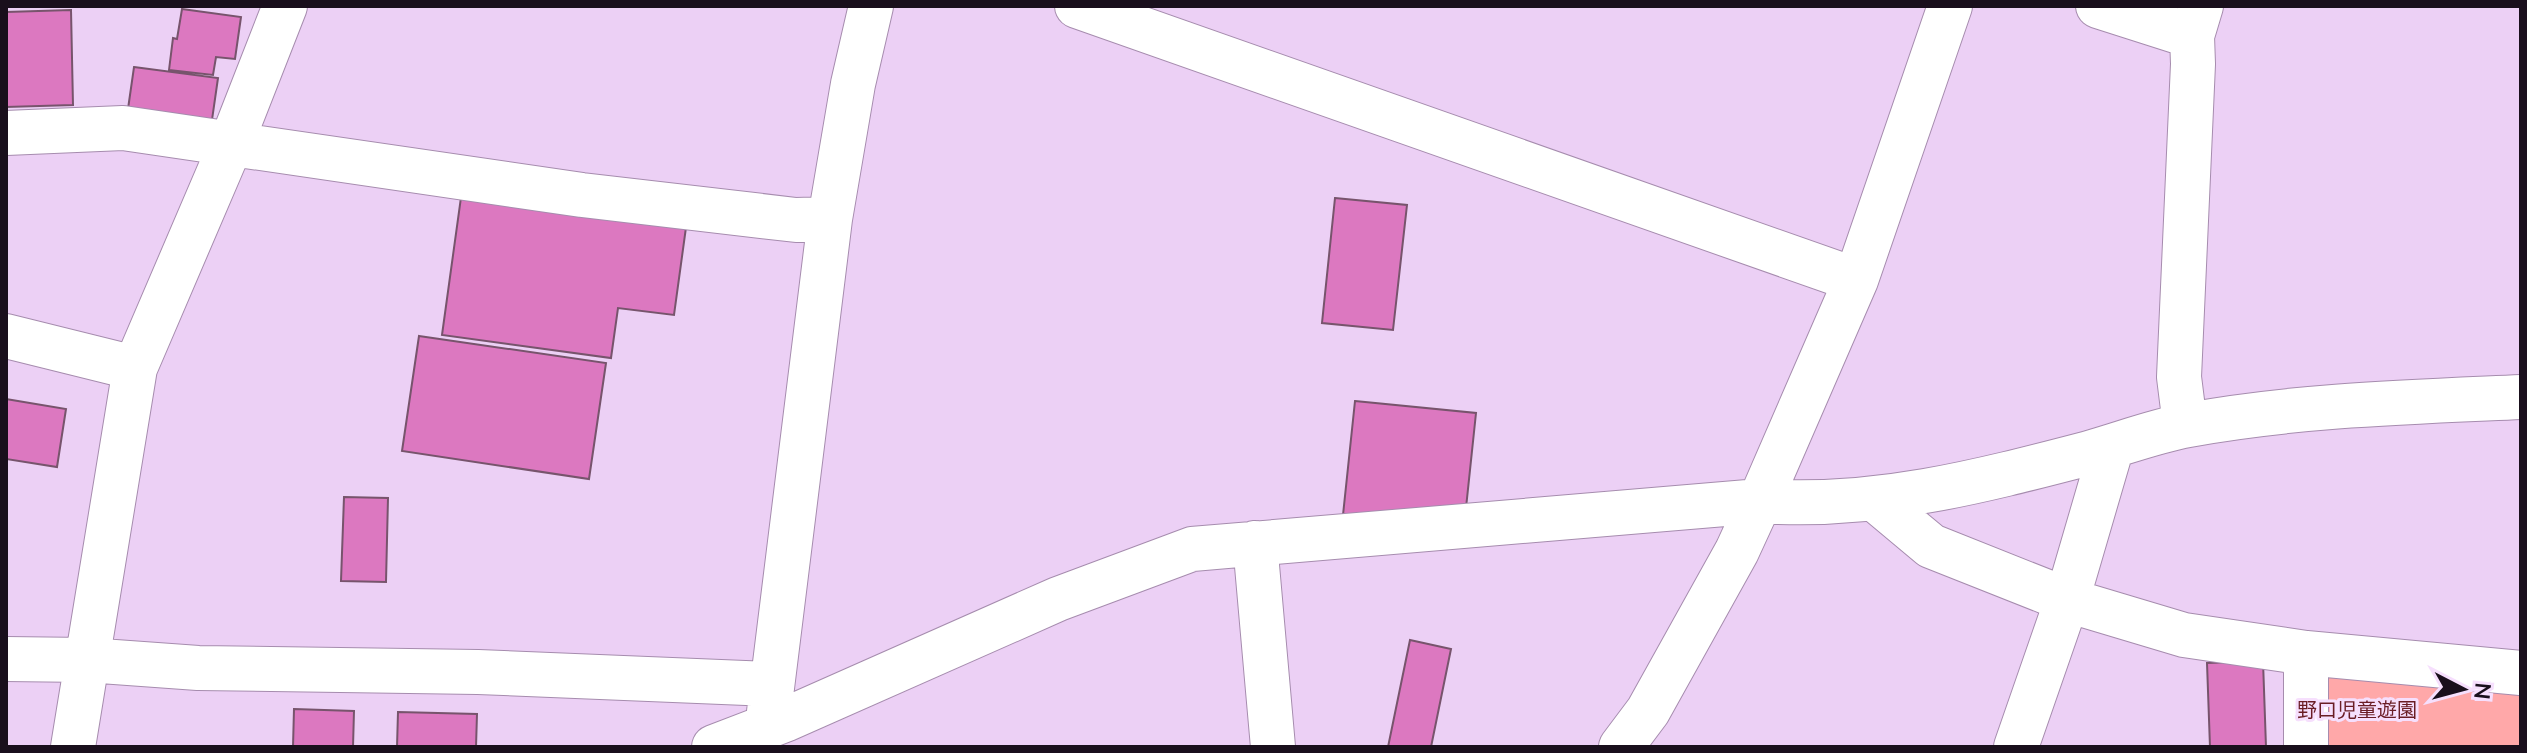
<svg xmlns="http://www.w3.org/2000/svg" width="2527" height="753" font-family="Mulish,'Noto Sans JP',sans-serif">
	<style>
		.green { fill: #ffa8a9 }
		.building { fill: #dc78c0; stroke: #77546c; stroke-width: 2 }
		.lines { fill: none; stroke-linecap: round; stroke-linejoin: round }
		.minor-casing { stroke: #a68cae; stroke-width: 46 }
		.minor { stroke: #fff; stroke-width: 44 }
		.labels { text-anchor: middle; stroke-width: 6; stroke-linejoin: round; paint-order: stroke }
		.park-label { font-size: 20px; fill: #6a1d25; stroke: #f6dffd }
	</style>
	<rect width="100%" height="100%" fill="#ecd0f5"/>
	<!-- green -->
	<path class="green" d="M2329 672 2521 685V747H2321V682Z"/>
	<!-- building -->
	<path class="building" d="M182 9 241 17 235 59 216 57 213 75 169 70 173 38 177 39Z
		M71 10 73 105 6 107V12Z
		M134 67 218 78 212 120 128 109Z
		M462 190 687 220 674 315 618 308 611 358 442 335Z
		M1335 198 1407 205 1393 330 1322 323Z
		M419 336 606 363 589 479 402 451Z
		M6 399 66 409 57 467 6 459Z
		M1355 401 1476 413 1464 527 1343 515Z
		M344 497 388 498 386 582 341 581Z
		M1410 640 1451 649 1431 747H1388Z
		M2263 661 2266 747H2210L2207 663Z
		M294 709 354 711 353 747H293Z
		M398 712 477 714 476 747H397Z"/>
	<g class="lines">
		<defs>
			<path id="minor" d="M1077 6 1856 280
				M2098 6 2192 36
				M6 133 123 128 582 195 796 220 830 219
				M6 336 135 368
				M2185 425 2179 377 2193 64 2192 36 2201 6
				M1876 500 1931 546 2067 600 2184 635 2306 653 2521 673
				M1255 543 1273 747
				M2306 653V747
				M6 659 87 660 198 668 478 672 770 684
				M769 712 830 219 853 84 871 6
				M73 747 135 368 231 144 285 6
				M714 747 787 719 1058 599 1192 549 1760 501C1875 509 1978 482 2089 453 2121 444 2155 431 2188 425 2298 405 2409 402 2521 397
				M1621 747 1648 711 1737 551 1760 501 1856 280 1950 6
				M2016 747 2067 600 2112 446"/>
		</defs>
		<!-- minor casing -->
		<use href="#minor" class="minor-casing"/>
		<!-- minor -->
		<use href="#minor" class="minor"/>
	</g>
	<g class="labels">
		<!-- park labels -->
		<g class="park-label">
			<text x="2357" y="717">野口児童遊園</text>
		</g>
	</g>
	<!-- border -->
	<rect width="2527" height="753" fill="none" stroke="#190f1c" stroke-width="16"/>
	<!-- north arrow -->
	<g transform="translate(2463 689) rotate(96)" stroke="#f6dffd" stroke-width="6" paint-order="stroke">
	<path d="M0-6L14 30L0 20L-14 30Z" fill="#190f1c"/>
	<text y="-12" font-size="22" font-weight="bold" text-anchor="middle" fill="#190f1c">N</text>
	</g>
</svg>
